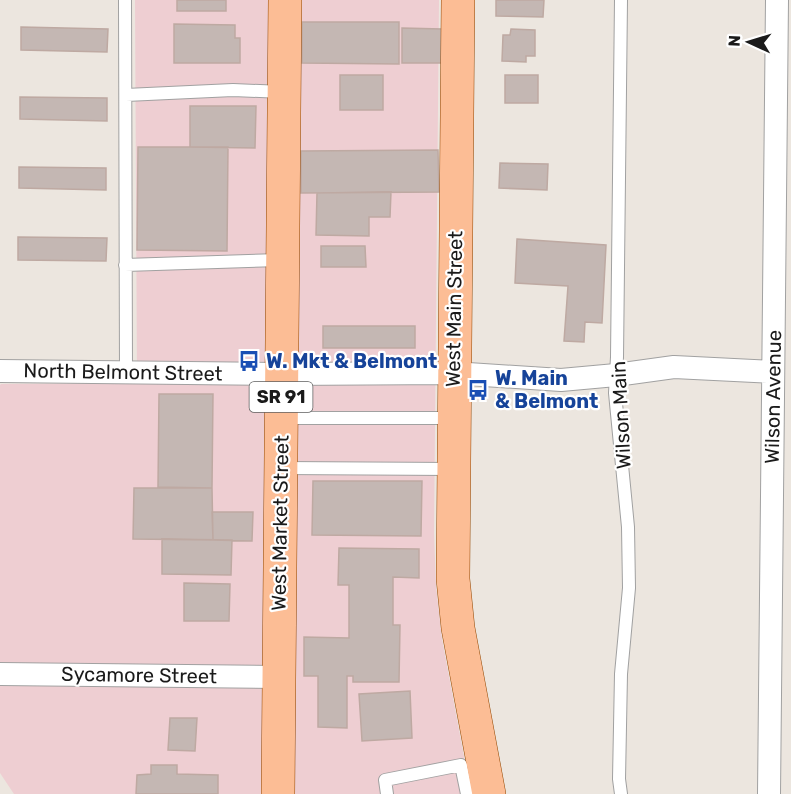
<svg xmlns="http://www.w3.org/2000/svg" width="791" height="794" font-family="Rubik,sans-serif">
	<style>
		.commercial { fill: #eeced2 }
		.building { fill: #c4b7b3; stroke: #bea9a2; stroke-width: 1.5 }
		.lines { fill: none; stroke-linecap: round; stroke-linejoin: round }
		.lane-casing { stroke: #a1a1a1; stroke-width: 14 }
		.street-casing { stroke: #a1a1a1; stroke-width: 24 }
		.primary-casing { stroke: #914600; stroke-width: 34 }
		.lane { stroke: #fff; stroke-width: 12 }
		.street { stroke: #fff; stroke-width: 22 }
		.primary { stroke: #fcbd95; stroke-width: 33 }
		.labels { text-anchor: middle; stroke-width: 4.5; stroke-linejoin: round; paint-order: stroke }
		.shield { fill: #fff; stroke: #5f5f5f; stroke-width: 1.5 }
		.shield-label { font-size: 18px; font-weight: bold; fill: #1a1a1a }
		.street-label { font-size: 20px; fill: #1a1a1a; stroke: #fff }
		.transit-label { font-size: 20px; font-weight: bold; fill: #164399; stroke: #fff; text-anchor: start }
	</style>
	<rect width="100%" height="100%" fill="#ece6df"/>
	<!-- commercial -->
	<path class="commercial" d="M135 0H439L434 533 436 586 442 639 471 794H14L0 773V385L1 384 137 383Z"/>
	<!-- building -->
	<path class="building" d="M177 0H226V11H177Z
		M496 0H544L543 17 496 16Z
		M302 22H399V64L302 63Z
		M174 24 235 25V38H240V63H174Z
		M21 27 108 29 107 52 21 50Z
		M402 28 442 29V63H402Z
		M511 29 535 30V56H526V62L502 61 503 35H510Z
		M340 75H383V110H340Z
		M505 75H538V103H505Z
		M20 97 107 98V121L20 119Z
		M190 106H256L255 148 190 147Z
		M138 147H228L227 251 137 250Z
		M438 150 439 192 301 193V151Z
		M500 163 548 164 547 190 499 188Z
		M19 167 106 168V190L19 188Z
		M391 192 390 217H369V236L316 235 317 193Z
		M18 237 107 238 106 261 18 260Z
		M517 239 606 245 602 323 585 322 584 342 564 341 568 286 515 283Z
		M321 246H365L366 267H321Z
		M323 326H415V348H323Z
		M159 394H213L212 488 158 487Z
		M313 481H422L421 536 312 535Z
		M134 488H212L213 540 133 539Z
		M212 512H253L252 541 213 540Z
		M162 539 232 540 231 575 162 574Z
		M339 548 419 549V578L393 577V625H400L399 682H353V676H347V728L318 727V676H304V637L349 638V585H338Z
		M184 583 230 584 229 621H184Z
		M410 691 412 738 362 741 359 694Z
		M170 718H197L195 751 168 750Z
		M151 765H177V774L218 775V794H136L137 775 151 774Z"/>
	<g class="lines">
		<defs>
			<path id="lane" d="M125 0 126 372
				M621 0 617 357 615 393 628 527 629 588 621 674 619 779 621 794
				M126 95 233 90 283 92
				M125 265 280 260
				M282 418H453
				M281 468 453 469
				M387 794 385 780 461 765 467 794"/>
			<path id="street" d="M0 371 281 374 453 373 561 380 616 375 674 367 773 372
				M0 674 278 677
				M769 794 777 0"/>
			<path id="primary" d="M458 0 453 579 458 628 489 794
				M278 794 285 0"/>
		</defs>
		<!-- lane casing -->
		<use href="#lane" class="lane-casing"/>
		<!-- street casing -->
		<use href="#street" class="street-casing"/>
		<!-- primary casing -->
		<use href="#primary" class="primary-casing"/>
		<!-- lane -->
		<use href="#lane" class="lane"/>
		<!-- street -->
		<use href="#street" class="street"/>
		<!-- primary -->
		<use href="#primary" class="primary"/>
	</g>
	<!-- icons -->
	<defs>
		<symbol id="bus-bare" viewBox="-9 -9 18 18"><path d="M-5-6H5V4H4V6H2V4H-2V6H-4V4H-5ZM-3.5-4V0h7V-4ZM-3.5 1.2v1.5H-2V1.2ZM2 1.2v1.5H3.5V1.2Z" fill="#1a4fb4" stroke="#fff" stroke-width="2.5" paint-order="stroke"/></symbol>
	</defs>
	<g fill-rule="evenodd">
		<use href="#bus-bare" x="234" y="346" width="30" height="30"/>
		<use href="#bus-bare" x="463" y="375" width="30" height="30"/>
	</g>
	<g class="labels">
		<!-- shield labels -->
		<rect class="shield" x="249.5" y="382" width="63" height="30" rx="4.5"/>
		<g class="shield-label">
			<text x="281" y="403">SR 91</text>
		</g>
		<!-- street labels -->
		<g class="street-label">
			<text transform="translate(454 309) rotate(-89)" y="7">West Main Street</text>
			<text transform="translate(123 372) rotate(1)" y="7">North Belmont Street</text>
			<text transform="translate(773 397) rotate(-89)" y="7">Wilson Avenue</text>
			<text transform="translate(621 415) rotate(-93)" y="7">Wilson Main</text>
			<text transform="translate(280 523) rotate(-89)" y="7">West Market Street</text>
			<text transform="translate(139 675) rotate(1)" y="7">Sycamore Street</text>
		</g>
		<!-- transit labels -->
		<g class="transit-label">
			<text x="266" y="368">W. Mkt &amp; Belmont</text>
			<text x="495" y="385">W. Main<tspan x="495" dy="23">&amp; Belmont</tspan></text>
		</g>
	</g>
	<!-- north arrow -->
	<g transform="translate(749 42) rotate(274)" stroke="#ffffff" stroke-width="4.5" paint-order="stroke">
	<path d="M0-4.5L10 22L0 15L-10 22Z" fill="#1a1a1a"/>
	<text y="-9" font-size="16" font-weight="bold" text-anchor="middle" fill="#1a1a1a">N</text>
	</g>
</svg>
